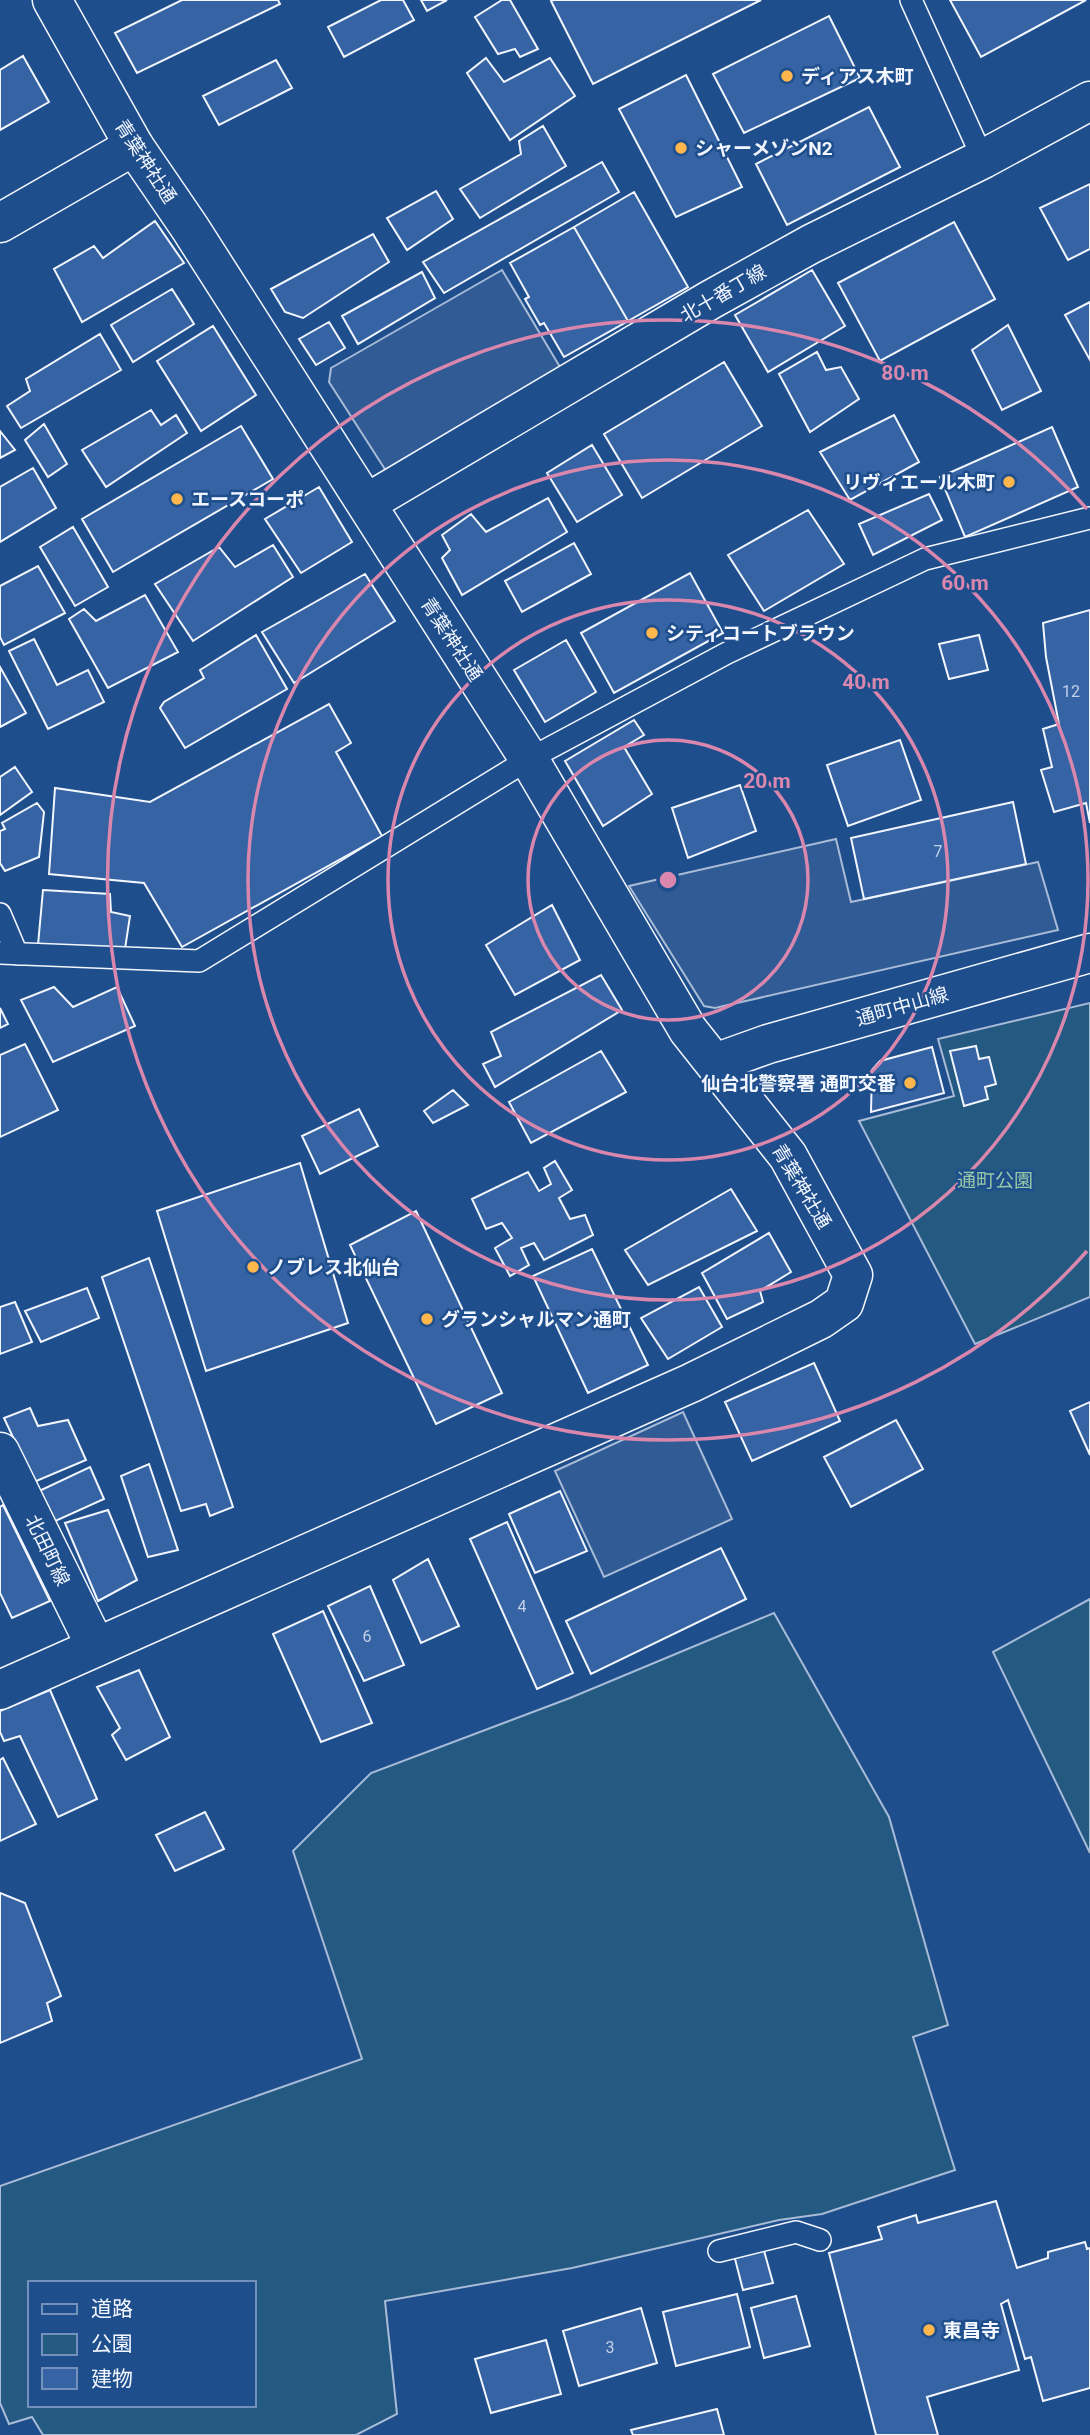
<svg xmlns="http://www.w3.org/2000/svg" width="1090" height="2435" font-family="Roboto,'Noto Sans JP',sans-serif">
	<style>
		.green { fill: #245a82; stroke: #a8bbd7; stroke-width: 2; fill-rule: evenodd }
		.parking { fill: #305b95; stroke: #a8bbd7; stroke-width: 2 }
		.building { fill: #3563a3; stroke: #f2f6ff; stroke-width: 2 }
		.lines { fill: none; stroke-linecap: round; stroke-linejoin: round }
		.lane-casing { stroke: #f2f6ff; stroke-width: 24 }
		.street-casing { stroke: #f2f6ff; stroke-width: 41 }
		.secondary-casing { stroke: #f2f6ff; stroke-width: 41 }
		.lane { stroke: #1f4e8c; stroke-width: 21 }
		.street { stroke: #1f4e8c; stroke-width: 38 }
		.secondary { stroke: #1f4e8c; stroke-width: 38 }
		.ring { fill: none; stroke: #da87ad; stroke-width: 3.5 }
		.poi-dot { fill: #ffb74d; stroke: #1f4e8c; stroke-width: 2.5 }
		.labels { text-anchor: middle; stroke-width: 5; stroke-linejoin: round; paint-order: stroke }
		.number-label { font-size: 16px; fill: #c3d1e8 }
		.poi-label { font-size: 19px; font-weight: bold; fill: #f2f6ff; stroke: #1f4e8c; text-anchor: start }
		.street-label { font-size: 19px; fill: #f2f6ff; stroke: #1f4e8c }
		.park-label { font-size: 19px; fill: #97c8a6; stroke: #1f4e8c }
		.centre { fill: #da87ad; stroke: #1f4e8c; stroke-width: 3.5 }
		.ring-label { font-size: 21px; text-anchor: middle; font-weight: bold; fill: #da87ad; stroke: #1f4e8c; stroke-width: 5; stroke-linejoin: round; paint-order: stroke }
	</style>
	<rect width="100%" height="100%" fill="#1f4e8c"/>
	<!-- green -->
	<path class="green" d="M1090 1003V1297L975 1344 859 1121 954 1096 938 1039Z
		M1090 1599V1853L993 1652Z
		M774 1613 889 1817 948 2025 913 2037 955 2170 822 2214 779 2220 572 2268 385 2301 397 2414 356 2435H43L32 2417 9 2424 0 2403V2186L362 2059 293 1851 371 1773 570 1698ZM30 2283H254V2405H30Z"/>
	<!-- parking -->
	<path class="parking" d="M502 270 566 377 388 474 329 382 331 368Z
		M836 839 851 902 1038 862 1058 930 715 1008 704 1006 629 886Z
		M683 1412 732 1519 604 1577 555 1471Z"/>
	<!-- building -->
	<path class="building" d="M182 0H278L280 4 137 73 115 33Z
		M381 0H403L414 20 344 57 328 27Z
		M421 0H447L427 11Z
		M502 0H510L538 49 520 57 515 49 498 54 475 17Z
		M554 0H761L593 84 551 1Z
		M950 0H1086L981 57Z
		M829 16 860 78 744 133 713 74Z
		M23 56 49 102 0 130V70Z
		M486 58 504 82 550 58 575 96 510 140 467 73Z
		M276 60 292 88 219 125 203 96Z
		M686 75 742 187 676 217 619 109Z
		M869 107 900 167 787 225 756 164Z
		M543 126 566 166 480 218 460 189 521 154 519 141Z
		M602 162 619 192 444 293 423 262Z
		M1090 184V249L1068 260 1040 208Z
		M436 191 453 219 407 250 387 218Z
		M634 192 688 287 628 321 574 227Z
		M155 221 184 263 82 322 54 269 94 246 103 258Z
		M954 222 995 299 880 361 838 283Z
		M574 227 628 321 564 357 544 323 540 325 525 299 529 297 510 263Z
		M373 234 389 262 303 318 285 312 271 289Z
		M812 270 845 326 768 372 735 315Z
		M422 272 435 298 358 344 342 316Z
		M172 289 194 324 133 362 111 325Z
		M1090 302V360L1065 315Z
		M329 322 345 348 316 365 299 339Z
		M1008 325 1041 391 1002 410 972 350Z
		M213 326 256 395 201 431 157 361Z
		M100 334 121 370 21 428 7 406 30 391 26 379Z
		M817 352 826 370 841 367 859 399 810 432 779 374Z
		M724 362 762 426 642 498 604 434Z
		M151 410 161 425 176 415 187 433 106 487 82 450Z
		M894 415 919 462 850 500 820 452Z
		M44 424 67 464 48 477 25 440Z
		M241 426 273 479 113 572 82 519Z
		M1052 427 1078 487 965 537 940 477Z
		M0 431 15 450 0 458Z
		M592 445 622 495 577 522 547 473Z
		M33 468 56 508 0 542V487Z
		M319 487 352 542 301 573 265 519Z
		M929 494 942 520 873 555 859 524Z
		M548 498 567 532 462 595 442 558 450 550 442 535 471 514 486 532Z
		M808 510 844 564 764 611 728 555Z
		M73 527 108 587 75 606 40 547Z
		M574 543 591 574 522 612 505 581Z
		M273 545 293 577 193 641 155 584 219 547 235 567Z
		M38 566 65 613 4 645 0 637V586Z
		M690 573 723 633 614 693 581 633Z
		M365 574 395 621 294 683 262 632Z
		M145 595 178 652 108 688 69 619 84 609 96 621Z
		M1090 610V823L1086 803 1054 812 1041 770 1052 767 1043 729 1059 724 1046 657 1043 623Z
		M256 635 287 689 185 748 160 708 164 702 204 678 200 670Z
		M979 635 988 670 949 679 939 644Z
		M34 639 57 685 88 670 104 702 48 729 9 651Z
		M566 640 596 692 545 722 514 670Z
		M0 667 26 713 0 727Z
		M329 704 351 743 336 752 382 836 182 947 144 883 49 874 55 788 150 802Z
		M634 720 644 735 624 747 652 794 603 826 565 761Z
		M900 740 921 800 848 826 827 765Z
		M15 767 32 792 0 815V777Z
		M740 785 756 831 688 858 672 808Z
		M1013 802 1026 864 864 899 851 838Z
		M37 803 44 812 39 857 5 871 0 863V831L5 829 2 823Z
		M43 890 110 894 111 912 130 916 125 949 38 945Z
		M552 905 580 960 515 995 486 945Z
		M601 975 622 1010 495 1087 483 1064 501 1056 491 1032Z
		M54 987 73 1007 117 987 135 1026 53 1062 21 1000Z
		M0 1008 8 1024 0 1028Z
		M25 1044 58 1110 0 1137V1055Z
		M976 1046 979 1059 989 1057 996 1084 985 1087 988 1099 964 1106 950 1051Z
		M932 1047 944 1093 871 1112 872 1070 880 1061Z
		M601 1051 626 1092 531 1143 509 1102Z
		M453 1090 468 1105 433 1123 424 1111Z
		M359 1109 378 1146 320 1174 302 1136Z
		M555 1161 572 1190 559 1198 570 1219 585 1215 593 1235 544 1260 534 1243 521 1248 529 1265 510 1276 495 1248 512 1238 502 1223 486 1229 472 1199 528 1172 539 1191 551 1184 544 1168Z
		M300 1163 348 1323 206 1371 157 1211Z
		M731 1189 757 1231 648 1285 625 1250Z
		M416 1211 502 1393 436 1424 350 1245Z
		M769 1233 791 1272 760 1291 763 1302 727 1319 702 1273Z
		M592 1249 648 1365 588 1393 533 1276Z
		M149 1258 233 1507 210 1516 206 1504 181 1511 102 1277Z
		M699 1287 722 1327 668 1359 641 1318Z
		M87 1288 99 1318 41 1342 25 1311Z
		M15 1302 32 1342 0 1354V1307Z
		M814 1363 840 1421 752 1461 725 1402Z
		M1090 1402V1455L1070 1411Z
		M30 1408 38 1426 68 1420 86 1460 34 1482 4 1418Z
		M896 1420 923 1469 851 1507 824 1457Z
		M149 1464 178 1550 148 1557 121 1476Z
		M90 1467 104 1499 51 1523 37 1492Z
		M560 1491 587 1551 535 1573 509 1514Z
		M3 1505 50 1601 12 1618 0 1593V1507Z
		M108 1510 137 1580 98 1601 65 1523Z
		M507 1522 573 1673 537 1689 470 1539Z
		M721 1548 746 1599 591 1674 566 1621Z
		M428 1559 459 1626 421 1643 393 1580Z
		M370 1586 404 1665 364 1681 328 1606Z
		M323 1611 372 1723 321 1742 273 1634Z
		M139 1670 170 1737 126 1760 112 1735 120 1728 97 1687Z
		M50 1690 97 1799 58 1817 20 1736 4 1741 0 1732V1711Z
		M3 1758 36 1824 0 1841V1760Z
		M205 1812 224 1849 175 1871 156 1835Z
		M0 1893 25 1903 61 1996 47 2003 52 2021 0 2043Z
		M996 2201 1017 2268 1048 2258V2252L1085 2242 1087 2249 1090 2248V2388L1043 2401 1031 2357 1025 2359 1008 2300 1001 2304 1019 2370 927 2397 938 2435H876L829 2253 882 2239 878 2227 916 2215 918 2223Z
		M763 2247 773 2283 743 2290 734 2255Z
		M737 2294 750 2347 676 2366 663 2312Z
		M796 2296 810 2346 764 2358 751 2308Z
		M641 2308 657 2363 579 2386 563 2331Z
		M546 2340 561 2394 491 2413 475 2359Z
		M717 2409 724 2435H633L631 2430Z"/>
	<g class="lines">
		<defs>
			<path id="lane" d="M911 0 983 159
				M0 914 17 954
				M0 953 199 961 529 759 727 653 925 559 1090 518
				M719 2251 796 2232 820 2240"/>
			<path id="street" d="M0 223 134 146
				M367 503 710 300 811 244 983 159 1090 101
				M0 1452 96 1647"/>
			<path id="secondary" d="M715 1063 768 1044 1090 953
				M0 1690 691 1383 821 1319 844 1303 853 1275 788 1156 688 1030 529 759 190 228 134 146 52 0"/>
		</defs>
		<!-- lane casing -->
		<use href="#lane" class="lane-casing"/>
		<!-- street casing -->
		<use href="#street" class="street-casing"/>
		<!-- secondary casing -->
		<use href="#secondary" class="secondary-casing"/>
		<!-- lane -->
		<use href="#lane" class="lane"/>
		<!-- street -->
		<use href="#street" class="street"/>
		<!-- secondary -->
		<use href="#secondary" class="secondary"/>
	</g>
	<!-- distance rings -->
	<g class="ring">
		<circle cx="668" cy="880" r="140"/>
		<circle cx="668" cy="880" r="280"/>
		<circle cx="668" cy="880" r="420"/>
		<path d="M1087 1251A560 560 0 1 1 1087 509"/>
	</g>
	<!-- markers -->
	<g class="poi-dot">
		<circle cx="787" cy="76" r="7"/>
		<circle cx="681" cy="148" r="7"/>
		<circle cx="1009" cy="482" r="7"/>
		<circle cx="177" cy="499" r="7"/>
		<circle cx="652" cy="633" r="7"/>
		<circle cx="910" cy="1083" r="7"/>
		<circle cx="253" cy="1267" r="7"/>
		<circle cx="427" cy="1319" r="7"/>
		<circle cx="929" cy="2330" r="7"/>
	</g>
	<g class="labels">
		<!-- number labels -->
		<g class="number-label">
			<text x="1071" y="697">12</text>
			<text x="938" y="857">7</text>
			<text x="522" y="1612">4</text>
			<text x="367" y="1642">6</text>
			<text x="610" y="2353">3</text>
		</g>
		<!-- poi labels -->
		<g class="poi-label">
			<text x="801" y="83">ディアス木町</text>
			<text x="695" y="155">シャーメゾンN2</text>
			<text x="995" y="489" text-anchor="end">リヴィエール木町</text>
			<text x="191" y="506">エースコーポ</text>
			<text x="666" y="640">シティコートブラウン</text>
			<text x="896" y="1090" text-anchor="end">仙台北警察署 通町交番</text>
			<text x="267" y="1274">ノブレス北仙台</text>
			<text x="441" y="1326">グランシャルマン通町</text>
			<text x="943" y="2337">東昌寺</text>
		</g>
		<!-- street labels -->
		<g class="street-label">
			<text transform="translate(146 161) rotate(57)" y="7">青葉神社通</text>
			<text transform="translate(723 293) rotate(-30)" y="7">北十番丁線</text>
			<text transform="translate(452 639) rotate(57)" y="7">青葉神社通</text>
			<text transform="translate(902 1006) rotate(-16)" y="7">通町中山線</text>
			<text transform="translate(802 1186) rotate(59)" y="7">青葉神社通</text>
			<text transform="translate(48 1550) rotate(64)" y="7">北田町線</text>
		</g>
		<!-- park labels -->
		<g class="park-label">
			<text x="995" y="1187">通町公園</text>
		</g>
	</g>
	<circle cx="668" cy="880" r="10" class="centre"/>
	<g class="ring-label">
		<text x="905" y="380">80 m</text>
		<text x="965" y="590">60 m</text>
		<text x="866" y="689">40 m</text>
		<text x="767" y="788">20 m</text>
	</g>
	<!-- legend -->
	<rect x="28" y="2281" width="228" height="126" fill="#1f4e8c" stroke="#7391ba" stroke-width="2"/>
	<rect x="42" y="2304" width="35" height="10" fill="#1f4e8c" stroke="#7391ba" stroke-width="2"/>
	<text x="91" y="2316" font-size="21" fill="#f2f6ff">道路</text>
	<rect x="42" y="2334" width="35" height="21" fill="#245a82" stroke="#7391ba" stroke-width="2"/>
	<text x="91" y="2351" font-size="21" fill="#f2f6ff">公園</text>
	<rect x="42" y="2368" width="35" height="21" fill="#3563a3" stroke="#7391ba" stroke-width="2"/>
	<text x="91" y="2386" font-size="21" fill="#f2f6ff">建物</text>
</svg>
